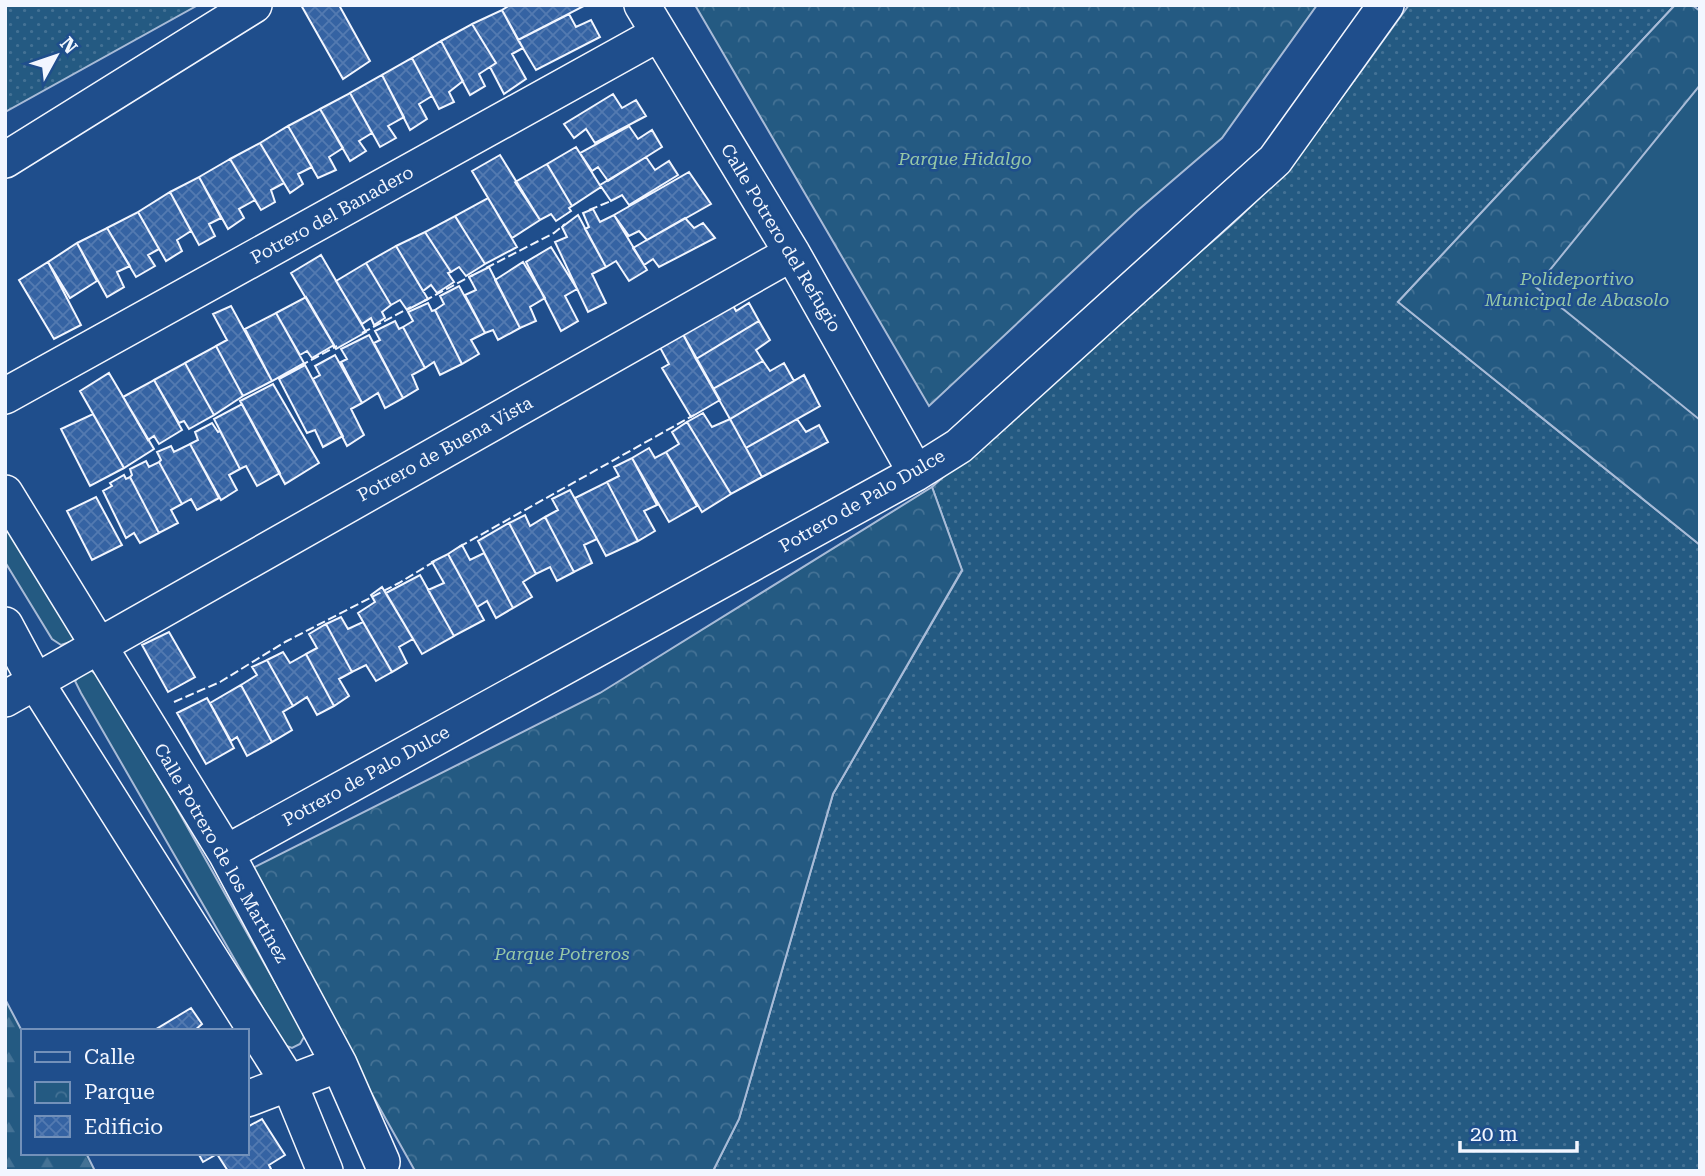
<svg xmlns="http://www.w3.org/2000/svg" width="1705" height="1176" font-family="'Roboto Serif',serif">
	<style>
		.grass { fill: url(#grass-dots); stroke: #a8bbd7; stroke-width: 2 }
		.forest { fill: url(#forest-firs); stroke: #a8bbd7; stroke-width: 2 }
		.park { fill: url(#park-crowns); stroke: #a8bbd7; stroke-width: 2 }
		.garden { fill: #245a82; stroke: #a8bbd7; stroke-width: 2 }
		.building { fill: url(#building-cross-hatch); stroke: #f2f6ff; stroke-width: 2 }
		.lines { fill: none; stroke-linecap: round; stroke-linejoin: round }
		.minor-casing { stroke: #f2f6ff; stroke-width: 38 }
		.minor { stroke: #1f4e8c; stroke-width: 35 }
		.fence { stroke: #f2f6ff; stroke-width: 2; stroke-dasharray: 9 3.5; stroke-linecap: butt }
		.labels { text-anchor: middle; stroke-width: 5; stroke-linejoin: round; paint-order: stroke }
		.park-label { font-size: 18px; font-style: italic; fill: #97c8a6; stroke: #1f4e8c }
		.street-label { font-size: 18px; fill: #f2f6ff; stroke: #1f4e8c }
	</style>
	<defs>
		<pattern id="grass-dots" width="8" height="8" patternUnits="userSpaceOnUse" patternTransform="scale(1.75)"><rect width="8" height="8" fill="#245a82"/><path d="M2 2h.1M6 6h.1" fill="none" stroke="#447295" stroke-width="1.8" stroke-linecap="round"/></pattern>
		<pattern id="forest-firs" width="22" height="20" patternUnits="userSpaceOnUse" patternTransform="scale(1.75)"><rect width="22" height="20" fill="#245a82"/><path d="M5 1l3.5 6h-7zM16 11l3.5 6h-7z" fill="#447295"/></pattern>
		<pattern id="park-crowns" width="20" height="18" patternUnits="userSpaceOnUse" patternTransform="scale(1.75)"><rect width="20" height="18" fill="#245a82"/><path d="M2 6a3 3 0 1 1 6 0M12 15a3 3 0 1 1 6 0" fill="none" stroke="#447295"/></pattern>
		<pattern id="building-cross-hatch" width="8" height="8" patternUnits="userSpaceOnUse" patternTransform="scale(1.75)"><rect width="8" height="8" fill="#3563a3"/><path d="M0 0l8 8M0 8l8-8" fill="none" stroke="#537ab1"/></pattern>
	</defs>
	<rect width="100%" height="100%" fill="#1f4e8c"/>
	<!-- grass -->
	<path class="grass" d="M5 5H198L5 112Z
		M1409 5H1675L1398 302 1700 545V1171H713L739 1119 833 794 962 571 932 487 1165 279C1210 246 1255 206 1291 163 1333 113 1370 58 1409 5Z"/>
	<!-- forest -->
	<path class="forest" d="M5 999 23 1033V1153H86L95 1171H5Z"/>
	<!-- park -->
	<path class="park" d="M695 5H1317L1222 138 1137 211 929 406Z
		M1675 5H1692L1700 11V545L1398 302Z
		M932 487 962 570 833 794 739 1119 713 1171H415L247 871 600 693Z"/>
	<!-- garden -->
	<path class="garden" d="M1700 85V420L1536 287Z
		M5 515 75 635 73 641 61 645 52 639 5 562Z
		M88 668 97 675 175 805 300 1027 304 1037 300 1044 292 1048 284 1045 81 693 75 681Z"/>
	<!-- building -->
	<path class="building" d="M301 5H339L370 61 343 79Z
		M510 5H584V6L518 40 502 10Z
		M502 10 523 48 512 54 526 79 504 94 490 67 496 63 472 24Z
		M569 14 576 27 591 20 600 37 536 70 518 40Z
		M472 24 496 63 479 74 485 86 470 95 441 41Z
		M441 41 463 81 449 92 454 102 439 109 412 58Z
		M412 58 432 96 419 104 427 119 410 130 382 75Z
		M382 75 404 117 388 126 396 138 380 147 350 93Z
		M350 93 372 133 359 141 366 151 350 161 320 109Z
		M613 94 622 108 636 100 646 116 595 143 586 129 574 138 564 124Z
		M320 109 343 148 329 157 336 170 318 178 288 126Z
		M288 126 312 167 298 174 303 184 290 193 260 143Z
		M629 126 638 139 652 130 662 147 608 181 598 167 592 171 580 153Z
		M260 143 284 183 271 190 275 202 261 210 230 159Z
		M576 147 601 187 572 206 547 164Z
		M500 155 540 220 512 238 472 171Z
		M646 157 655 170 669 161 678 175 629 205 622 195 611 201 600 185Z
		M230 159 255 200 239 209 244 218 228 229 199 177Z
		M547 164 572 206 569 208 571 211 556 221 551 214 540 220 515 182Z
		M689 172 711 204 647 240 639 231 629 236 614 215Z
		M199 177 221 218 209 224 215 236 199 245 170 192Z
		M170 192 191 231 177 240 182 251 166 261 138 212Z
		M488 198 517 247 485 264 455 216Z
		M593 209 600 222 614 215 647 270 629 281 616 261 606 267 585 229 589 227 583 213Z
		M138 212 159 249 148 255 155 266 136 277 107 228Z
		M578 215 606 267 592 274 606 303 588 312 555 242 567 237 562 227Z
		M455 216 485 264 466 276 459 267 451 272 425 232Z
		M685 218 694 228 703 223 715 238 659 267 653 259 644 265 633 248Z
		M107 228 130 266 117 272 124 287 107 297 77 243Z
		M425 232 451 272 448 273 454 282 437 293 431 285 423 291 396 246Z
		M77 243 97 281 70 298 48 262Z
		M396 246 428 299 407 310 400 300 391 305 366 263Z
		M551 247 577 289 565 296 578 321 561 331 526 262Z
		M321 255 366 332 336 349 291 273Z
		M48 262 81 325 54 339 19 280Z
		M523 262 545 298 530 307 536 321 520 328 495 280Z
		M366 263 391 305 382 312 385 318 374 325 371 318 362 324 336 281Z
		M489 267 520 328 498 340 493 330 485 333 465 295 476 290 469 277Z
		M459 286 485 333 471 340 479 354 462 364 435 310 444 304 440 296Z
		M306 297 334 345 312 358 307 351 300 355 276 313Z
		M729 298 736 311 749 303 759 321 696 359 679 327Z
		M428 303 432 311 435 310 462 364 440 375 434 362 425 368 403 327 413 321 408 312Z
		M231 306 272 381 243 396 216 346 227 340 213 314Z
		M276 313 304 363 272 381 245 329Z
		M395 321 399 329 403 327 425 368 412 375 418 389 403 398 374 343 380 340 375 331Z
		M759 321 770 340 756 350 763 361 713 389 696 359Z
		M679 327 720 400 691 417 662 368 669 364 656 340Z
		M369 335 403 398 385 408 378 393 362 403 341 362 347 359 341 349Z
		M216 346 243 396 214 415 185 363Z
		M335 355 362 403 351 409 364 435 347 446 313 379 320 375 315 366Z
		M763 361 770 371 784 363 794 381 730 419 713 389Z
		M185 363 214 415 189 429 184 421 179 423 154 380Z
		M305 365 343 436 323 447 315 430 307 433 279 379Z
		M109 373 154 449 124 468 80 391Z
		M804 375 820 406 746 448 730 419Z
		M154 380 182 430 159 444 154 436 148 440 123 397Z
		M273 384 319 463 285 484 240 401Z
		M242 404 280 473 257 486 246 466 240 469 214 419Z
		M703 413 712 427 730 419 762 477 731 494 687 422Z
		M93 414 124 468 90 486 61 429Z
		M797 419 806 432 819 425 828 442 762 477 746 448Z
		M687 422 731 494 702 512 666 452 679 444 672 432Z
		M212 423 218 432 220 431 240 469 229 475 237 490 221 500 190 444 198 440 195 432Z
		M190 444 219 498 197 510 191 499 182 504 159 462 161 460 157 452 171 446 174 452Z
		M649 448 655 458 666 452 697 506 669 522 632 458Z
		M632 458 657 505 644 511 655 531 638 541 607 482 619 476 614 467Z
		M146 461 149 467 159 462 182 504 171 510 178 523 159 533 130 477 132 475 130 469Z
		M124 475 126 479 130 477 159 533 140 543 134 533 126 538 103 491 112 486 110 483Z
		M607 482 638 541 606 556 575 498Z
		M570 490 597 539 584 545 592 563 574 572 545 517 558 510 552 499Z
		M96 497 122 545 92 560 67 511Z
		M525 515 530 526 545 517 574 572 557 581 550 567 536 574 509 523Z
		M509 523 536 574 523 582 532 597 513 608 478 541Z
		M462 545 470 560 484 553 513 608 496 618 487 601 477 607 448 554Z
		M448 554 484 620 454 636 428 590 444 583 432 562Z
		M420 575 454 636 422 654 386 593Z
		M382 587 413 639 399 647 407 663 392 672 358 613 375 602 371 595Z
		M341 617 348 629 363 622 392 672 376 681 366 665 352 672 326 624Z
		M326 624 352 672 339 679 349 696 334 706 306 654 317 648 309 634Z
		M169 632 195 677 168 692 142 645Z
		M283 652 290 663 306 654 334 706 317 715 307 697 293 706 267 660Z
		M267 660 293 706 283 712 292 730 272 742 241 685 257 675 252 667Z
		M241 685 272 742 247 756 237 737 231 741 210 703Z
		M207 698 234 748 206 764 177 713Z
		M191 1008 202 1024 194 1031H153Z
		M262 1119 285 1155 269 1165 272 1171H228L217 1154 203 1162 198 1153H247V1127Z"/>
	<g class="lines">
		<defs>
			<path id="minor" d="M642 5 792 253 916 473
				M5 160 254 5
				M5 396 658 34
				M5 493 226 853 339 1064 382 1162
				M5 625 35 681 289 1083 325 1171
				M5 699 792 253
				M226 853 916 473 959 446 1275 160 1386 5
				M247 1099 339 1064"/>
		</defs>
		<!-- minor casing -->
		<use href="#minor" class="minor-casing"/>
		<!-- minor -->
		<use href="#minor" class="minor"/>
		<!-- fence -->
		<path class="fence" d="M589 210 611 201
			M486 268 554 233 565 224
			M424 301 473 275
			M362 333 411 307
			M300 366 337 346
			M459 547 694 415
			M174 702 220 682 285 642 399 583 435 561"/>
	</g>
	<g class="labels">
		<!-- park labels -->
		<g class="park-label">
			<text x="965" y="165">Parque Hidalgo</text>
			<text x="1577" y="285">Polideportivo<tspan x="1577" dy="21">Municipal de Abasolo</tspan></text>
			<text x="562" y="960">Parque Potreros</text>
		</g>
		<!-- street labels -->
		<g class="street-label">
			<text transform="translate(332 215) rotate(-29)" y="6">Potrero del Banadero</text>
			<text transform="translate(781 238) rotate(59)" y="6">Calle Potrero del Refugio</text>
			<text transform="translate(445 449) rotate(-29)" y="6">Potrero de Buena Vista</text>
			<text transform="translate(862 501) rotate(-30)" y="6">Potrero de Palo Dulce</text>
			<text transform="translate(366 776) rotate(-29)" y="6">Potrero de Palo Dulce</text>
			<text transform="translate(221 853) rotate(60)" y="6">Calle Potrero de los Martínez</text>
		</g>
	</g>
	<!-- border -->
	<rect width="1705" height="1176" fill="none" stroke="#f2f6ff" stroke-width="14"/>
	<!-- legend -->
	<rect x="21" y="1029" width="228" height="126" fill="#1f4e8c" stroke="#7391ba" stroke-width="2"/>
	<rect x="35" y="1052" width="35" height="10" fill="#1f4e8c" stroke="#7391ba" stroke-width="2"/>
	<text x="84" y="1064" font-size="21" fill="#f2f6ff">Calle</text>
	<rect x="35" y="1082" width="35" height="21" fill="url(#park-crowns)" stroke="#7391ba" stroke-width="2"/>
	<text x="84" y="1099" font-size="21" fill="#f2f6ff">Parque</text>
	<rect x="35" y="1116" width="35" height="21" fill="url(#building-cross-hatch)" stroke="#7391ba" stroke-width="2"/>
	<text x="84" y="1134" font-size="21" fill="#f2f6ff">Edificio</text>
	<!-- north arrow -->
	<g transform="translate(56 56) rotate(50)" stroke="#1f4e8c" stroke-width="5" paint-order="stroke">
	<path d="M0-5L12 26L0 18L-12 26Z" fill="#f2f6ff"/>
	<text y="-10" font-size="19" font-weight="bold" text-anchor="middle" fill="#f2f6ff">N</text>
	</g>
	<!-- scale -->
	<path d="M1460 1141v10h117v-10" fill="none" stroke="#f2f6ff" stroke-width="3.5"/>
	<text x="1470" y="1141" font-size="21" fill="#f2f6ff" stroke="#1f4e8c" stroke-width="5" paint-order="stroke">20 m</text>
</svg>
